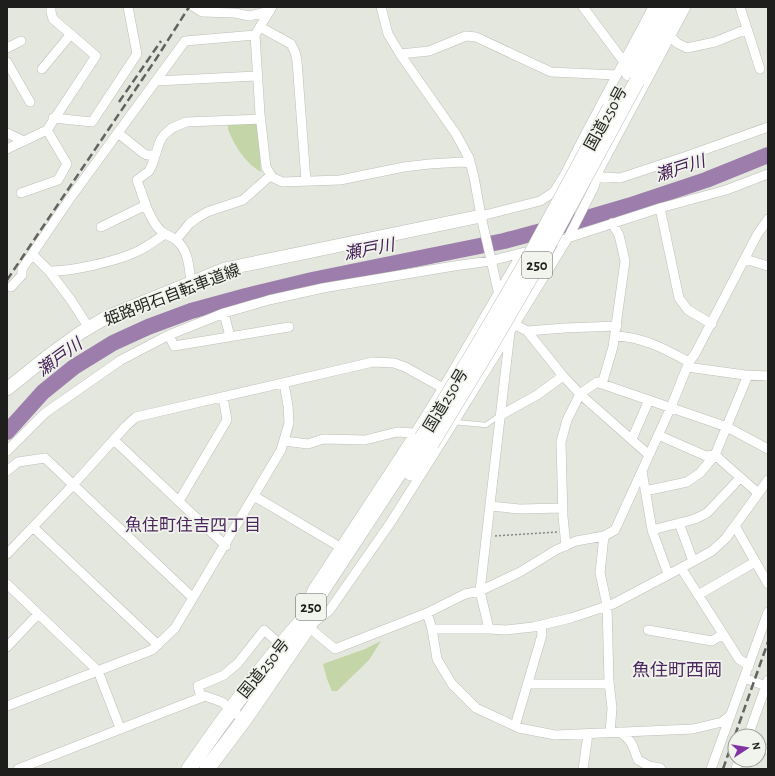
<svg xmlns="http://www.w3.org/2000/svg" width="775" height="776" font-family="'Alegreya Sans','Noto Sans JP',sans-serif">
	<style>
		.green { fill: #c4d5a7 }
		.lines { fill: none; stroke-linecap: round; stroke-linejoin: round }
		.river { stroke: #9c7dab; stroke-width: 16 }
		.service-casing { stroke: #bcbfb7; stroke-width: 5.5 }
		.minor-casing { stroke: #bcbfb7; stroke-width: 10 }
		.secondary-casing { stroke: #bcbfb7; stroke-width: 14 }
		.trunk-casing { stroke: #bcbfb7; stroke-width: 16 }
		.path { stroke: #848680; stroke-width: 1.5; stroke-dasharray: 2 2; stroke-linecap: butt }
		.service { stroke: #fff; stroke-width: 4.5 }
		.minor { stroke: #fff; stroke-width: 9 }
		.secondary { stroke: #fff; stroke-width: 13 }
		.trunk { stroke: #fff; stroke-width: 15 }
		.rail { stroke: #61635e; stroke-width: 2.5; stroke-dasharray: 8 4; stroke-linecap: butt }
		.trunk-bridge-casing { stroke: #bcbfb7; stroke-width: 16; stroke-linecap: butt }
		.trunk-bridge { stroke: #fff; stroke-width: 15 }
		.labels { text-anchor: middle; stroke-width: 3.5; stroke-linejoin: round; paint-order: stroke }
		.shield { fill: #f1f4ec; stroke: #5d5f5a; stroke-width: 1 }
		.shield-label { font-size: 15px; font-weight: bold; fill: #1e1f1c }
		.street-label { font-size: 16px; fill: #1e1f1c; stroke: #f1f4ec }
		.water-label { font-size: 17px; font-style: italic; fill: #431b55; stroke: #f1f4ec }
		.neighbourhood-label { font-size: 17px; fill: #4c275e; stroke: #f1f4ec }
		.quarter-label { font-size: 18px; fill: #4c275e; stroke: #f1f4ec }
	</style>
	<rect width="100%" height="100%" fill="#e4e7de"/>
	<!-- green -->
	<path class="green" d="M253 122 258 127 261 172C245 163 234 145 228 129V124Z
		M381 641 369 660 337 691H332L327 679 323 664 365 649Z"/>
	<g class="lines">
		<!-- river -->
		<path class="river" d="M7 432 43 392 74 367 113 343 148 327 191 311 246 296 312 280 504 241 560 226 628 206 706 180 768 155"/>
		<defs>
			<path id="service" d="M454 422 486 425 500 415"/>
			<path id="minor" d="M194 7 202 12 235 13 249 16 270 11
				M272 7 255 35 260 114 266 167 272 177 282 182 340 180 404 167 429 164 463 162 470 163
				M381 7 388 34 402 57 456 134 469 158 474 177 481 216 499 295
				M583 7 624 62
				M740 7 760 69
				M260 27 291 44 295 52 297 61 306 181
				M670 36 677 43 687 48 715 42 747 29
				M7 48 21 41
				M400 54 429 51 466 36 476 37 551 72 617 75
				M7 62 30 102
				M42 69 71 34
				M156 81 258 76
				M53 118 92 122 137 54 128 7
				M7 133 24 141
				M118 133 143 153 147 155H155
				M7 149 47 130 96 56 53 19 51 12V7
				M592 176 620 178 687 156 768 127
				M21 193 58 180 67 164 47 130
				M660 208 679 298 688 310 712 324
				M481 216 540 201 554 192 564 176 587 131 653 7
				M101 227 146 205
				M176 240 190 223 197 218 207 212 243 200 271 175
				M549 244 660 208 726 190 768 174
				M32 254 49 271 71 300 89 328
				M745 259 768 266
				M49 271C70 272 117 261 136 252 147 247 156 240 165 234
				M191 283C189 268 189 250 176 240 171 236 165 235 160 230 148 217 143 196 137 180L149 171 152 165 160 141 164 135 172 128 186 122 261 119
				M11 287 22 275V269L71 197 185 41 255 35
				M224 313 230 337
				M505 318 507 327 510 332 480 591 489 629 506 630 533 627 571 618 613 604 681 568 712 551 726 538 768 480
				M514 324 527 331 563 376 580 394 597 382 602 384 727 427 768 449
				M527 331 565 328 617 326
				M169 335 174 346 289 327
				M615 336C643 337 665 349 689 362
				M687 367 745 375 768 376
				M602 384 613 347 625 261 619 235 612 223
				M501 415 537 395 563 376
				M658 435 706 456 715 455 758 493
				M632 439 649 400
				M114 440 226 546
				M284 441 308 444 323 439 365 440 397 432 415 433 419 432
				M7 451 45 413 121 360 169 335 224 313 269 300 323 288 454 266 490 261 525 252
				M7 471 18 462 45 458 193 598
				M642 471 652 530 668 574
				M645 491 687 482 700 473 715 455 748 375
				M254 496 340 547
				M179 501 227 420 223 397
				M490 506 519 509 563 508
				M679 523 693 561
				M735 526 768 584
				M33 527 158 645
				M652 530 695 519 707 513 740 478
				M604 536 600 573 607 605 609 682 612 708 610 733
				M566 546 563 517 561 442 567 420 580 394 649 455
				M7 554 73 485 126 426 136 417 373 362 394 363 405 367 443 388
				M681 568 739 659 749 666
				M7 584 98 671 120 728
				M698 595 755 562
				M307 605 312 590 415 433 443 388 522 253
				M427 613 432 629 437 659 452 684 476 708 519 728 555 735 693 729 722 722 731 715
				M305 624 335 649 427 613 465 594 480 591 520 572 556 550 576 541 604 536 615 530 671 407 689 362 695 354 757 235 768 219
				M308 627 329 611 391 522 454 422 568 238 595 185 596 176 686 7
				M432 629H489
				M648 630 712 641 723 634
				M7 647 38 614
				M744 678 766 686
				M527 684H609
				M201 697 198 686 224 675 238 663 264 630 281 645
				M7 706 152 650 175 628 281 450 289 423 288 406 284 383
				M515 726 542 635 541 625
				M620 732C634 743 632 745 638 760L649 766 660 768 661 769
				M748 736 768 680
				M759 750 768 749
				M18 769 205 696 222 702 244 720
				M583 769 588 734
				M711 769 768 612
				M736 769 739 760"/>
			<path id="secondary" d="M7 389 47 357 80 333 107 317 225 269 481 216"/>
			<path id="trunk" d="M629 73 664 7
				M637 81 676 7
				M411 473 431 444
				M189 769C224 718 260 668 302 621L422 438
				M207 769 244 720 310 624"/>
		</defs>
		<!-- service casing -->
		<use href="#service" class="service-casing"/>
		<!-- minor casing -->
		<use href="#minor" class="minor-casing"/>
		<!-- secondary casing -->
		<use href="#secondary" class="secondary-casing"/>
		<!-- trunk casing -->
		<use href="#trunk" class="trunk-casing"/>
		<!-- path -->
		<path class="path" d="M495 536 557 532"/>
		<!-- service -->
		<use href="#service" class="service"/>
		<!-- minor -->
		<use href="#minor" class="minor"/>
		<!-- secondary -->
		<use href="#secondary" class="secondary"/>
		<!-- trunk -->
		<use href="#trunk" class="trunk"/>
		<!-- rail -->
		<path class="rail" d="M119 102 161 41
			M7 280 156 59 189 7
			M723 769 768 642"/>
		<defs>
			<path id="trunk-bridge" d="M422 438 476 349 528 260 610 108
				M431 444 485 355 538 264 637 81"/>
		</defs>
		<!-- trunk-bridge casing -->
		<use href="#trunk-bridge" class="trunk-bridge-casing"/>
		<!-- trunk-bridge -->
		<use href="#trunk-bridge" class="trunk-bridge"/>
	</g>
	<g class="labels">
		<!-- shield labels -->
		<g class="shield">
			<rect x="522" y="252" width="30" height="26" rx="3"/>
			<rect x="296" y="594" width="30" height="26" rx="3"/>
		</g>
		<g class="shield-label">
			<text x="537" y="270">250</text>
			<text x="311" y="612">250</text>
		</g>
		<!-- street labels -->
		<g class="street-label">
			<text transform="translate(605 118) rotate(-61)" y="6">国道250号</text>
			<text transform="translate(172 294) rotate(-21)" y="6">姫路明石自転車道線</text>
			<text transform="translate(445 400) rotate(-59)" y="6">国道250号</text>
			<text transform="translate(263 668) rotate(-51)" y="6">国道250号</text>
		</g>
		<!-- water labels -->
		<g class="water-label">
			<text transform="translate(680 168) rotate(-18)" y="6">瀬戸川</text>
			<text transform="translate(369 249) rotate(-11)" y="6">瀬戸川</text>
			<text transform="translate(59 357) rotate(-36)" y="6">瀬戸川</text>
		</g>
		<!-- neighbourhood labels -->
		<g class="neighbourhood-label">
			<text x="193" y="531">魚住町住吉四丁目</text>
		</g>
		<!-- quarter labels -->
		<g class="quarter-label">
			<text x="677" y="676">魚住町西岡</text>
		</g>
	</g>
	<!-- border -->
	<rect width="775" height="776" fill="none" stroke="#1e1f1c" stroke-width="16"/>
	<!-- north arrow -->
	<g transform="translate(747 748) rotate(78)"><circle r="19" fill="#f1f4ec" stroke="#9d9f99"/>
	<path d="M0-3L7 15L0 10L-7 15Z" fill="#8133a3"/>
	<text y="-6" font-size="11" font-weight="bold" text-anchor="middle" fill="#1e1f1c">N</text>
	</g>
</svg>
